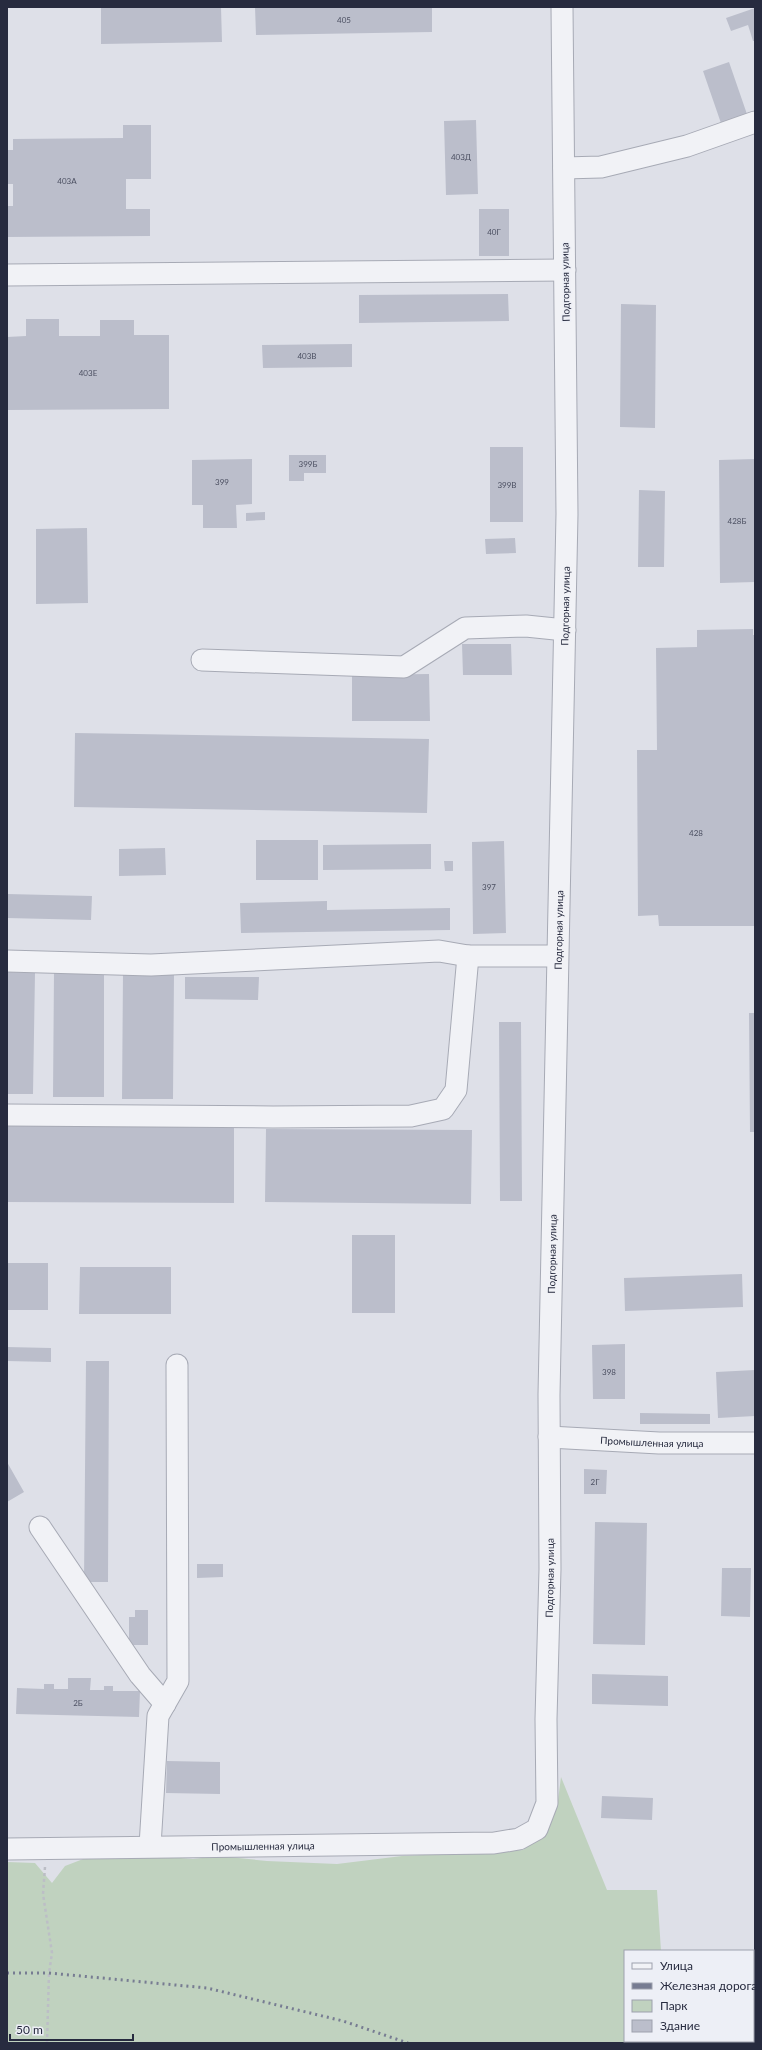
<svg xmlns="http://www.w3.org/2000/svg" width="762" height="2050" font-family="Lato,sans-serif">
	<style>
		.green { fill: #c0d2bf }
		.building { fill: #bbbecb }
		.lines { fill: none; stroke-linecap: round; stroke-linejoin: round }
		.minor-casing { stroke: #a7aab5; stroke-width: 23 }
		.path { stroke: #bcbec6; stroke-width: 2.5; stroke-dasharray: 3 3; stroke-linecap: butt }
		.minor { stroke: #f1f2f6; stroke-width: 21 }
		.rail { stroke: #777c92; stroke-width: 3; stroke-dasharray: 2 4; stroke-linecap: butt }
		.labels { text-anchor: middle; stroke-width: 3; stroke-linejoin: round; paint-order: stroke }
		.number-label { font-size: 8px; fill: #4c5062 }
		.street-label { font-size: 10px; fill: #272b3f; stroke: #edeff6 }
	</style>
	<rect width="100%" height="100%" fill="#dee0e8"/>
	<!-- green -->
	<path class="green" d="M561 1777 607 1890H657L661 1951H625V2041H635V2043H7V1862L35 1863 52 1883 65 1866 91 1856 119 1853 193 1859 219 1856 267 1861 337 1864 402 1856 523 1850 533 1841 557 1808Z"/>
	<!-- building -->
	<path class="building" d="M101 7H221L222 42 101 44Z
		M255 7H432V32L256 35Z
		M755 8V41H753L748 25 731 31 726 18Z
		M729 62 749 120 723 129 703 71Z
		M476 120 478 194 446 195 444 121Z
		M123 125H151V179H126V209H150V236L7 237V206H13V184H7V150H13V139L123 138Z
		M479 209H509V256H479Z
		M508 294 509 321 359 323V295Z
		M621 304 656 305 655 428 620 427Z
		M26 319H59V336H100V320H134V335H169V409L7 410V337L26 336Z
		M352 344V367L263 368 262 345Z
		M490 447H523V522H490Z
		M289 455H326V473H304V481H289Z
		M252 459V504L236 505 237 528H203V505H192V460Z
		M755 459V582L720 583 719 460Z
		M639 490 665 491 664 567H638Z
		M265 512V520L246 521V513Z
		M87 528 88 603 36 604V529Z
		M515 538 516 553 486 554 485 539Z
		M753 629V635H755V926H659L658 915 638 916 637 750H657L656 648 697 647V630Z
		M462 644H511L512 675H463Z
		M429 674 430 721H352V675Z
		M75 733 429 739 427 813 74 807Z
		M256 840H318V880H256Z
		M504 841 506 933 473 934 472 842Z
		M431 844V869L323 870V845Z
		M165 848 166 875 119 876V849Z
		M444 861H453V871H445Z
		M7 894 92 896 91 920 7 918Z
		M327 901V910L450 908V930L241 933 240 903Z
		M7 972 35 973 33 1094H7Z
		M54 972H104V1097H53Z
		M123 973 174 974 173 1099H122Z
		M185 977H259L258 1000 185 999Z
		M749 1013H755V1132H750Z
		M499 1022H521L522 1201H500Z
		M7 1124 234 1128V1203L7 1202Z
		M266 1129 472 1130 471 1204 265 1202Z
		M352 1235H395V1313H352Z
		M7 1263H48V1310H7Z
		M80 1267H171V1314H79Z
		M742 1274 743 1307 625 1311 624 1278Z
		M625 1344V1399H593L592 1345Z
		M7 1347 51 1348V1362L7 1361Z
		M86 1361H109L108 1582H84Z
		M755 1370V1416L718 1418 716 1372Z
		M640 1413 710 1414V1424H640Z
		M7 1462 24 1492 7 1502Z
		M584 1469 607 1470 606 1494H584Z
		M595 1522 647 1523 645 1645 593 1644Z
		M197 1564H223V1577L197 1578Z
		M722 1568H751L750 1617 721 1616Z
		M135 1610H148V1645H129V1617H135Z
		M592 1674 668 1676V1706L592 1704Z
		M68 1678H91L90 1690H104V1686H113V1691H140L139 1717 16 1714 17 1688 44 1689V1684H54V1689H68Z
		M167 1761 220 1762V1794L166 1793Z
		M602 1796 653 1798 652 1820 601 1818Z"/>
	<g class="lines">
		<defs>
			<g id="minor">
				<path d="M564 168 601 167 687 146 755 122"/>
				<path d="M7 275 565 270"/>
				<path d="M202 660 404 667 465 628 526 626 565 630"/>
				<path d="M7 961 151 965 439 951 468 956H557"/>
				<path d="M7 1115 273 1117 411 1116 443 1109 456 1090 468 956"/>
				<path id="s1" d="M549 1437 659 1443H755"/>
				<path d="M40 1527 140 1675 165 1704"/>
				<path d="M150 1846 158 1716 178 1681 177 1365"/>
				<path id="s2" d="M7 1849 494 1843 519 1839 537 1829 547 1803 546 1719 550 1569 549 1395 567 514 562 7"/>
			</g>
		</defs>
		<!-- minor casing -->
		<use href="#minor" class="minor-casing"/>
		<!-- path -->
		<path class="path" d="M45 1867 43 1894 52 1953 49 1973 47 2043"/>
		<!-- minor -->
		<use href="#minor" class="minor"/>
		<!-- rail -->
		<path class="rail" d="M7 1973H49L207 1988 343 2021 408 2043"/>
	</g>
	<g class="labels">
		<!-- number labels -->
		<g class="number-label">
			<text x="344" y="23">405</text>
			<text x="461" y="160">403Д</text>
			<text x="67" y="184">403А</text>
			<text x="494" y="235">40Г</text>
			<text x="307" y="359">403В</text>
			<text x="88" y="376">403Е</text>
			<text x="308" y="467">399Б</text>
			<text x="222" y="485">399</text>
			<text x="507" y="488">399В</text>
			<text x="737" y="524">428Б</text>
			<text x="696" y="836">428</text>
			<text x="489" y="890">397</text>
			<text x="609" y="1375">398</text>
			<text x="595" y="1485">2Г</text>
			<text x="78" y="1706">2Б</text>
		</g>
		<!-- street labels -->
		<g class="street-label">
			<text transform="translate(565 282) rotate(-91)" y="4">Подгорная улица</text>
			<text dy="4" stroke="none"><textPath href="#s2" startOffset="1758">Подгорная улица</textPath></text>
			<text dy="4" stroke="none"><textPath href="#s2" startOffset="1434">Подгорная улица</textPath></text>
			<text dy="4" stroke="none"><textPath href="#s2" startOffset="1110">Подгорная улица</textPath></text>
			<text dy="4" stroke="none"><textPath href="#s1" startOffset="103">Промышленная улица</textPath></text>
			<text dy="4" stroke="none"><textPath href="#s2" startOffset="786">Подгорная улица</textPath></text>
			<text dy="4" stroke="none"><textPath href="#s2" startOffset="256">Промышленная улица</textPath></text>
		</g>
	</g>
	<!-- border -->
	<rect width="762" height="2050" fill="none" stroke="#272b3f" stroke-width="16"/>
	<!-- legend -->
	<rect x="624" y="1950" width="130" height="92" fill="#edeff6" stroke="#9ea1ad"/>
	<rect x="632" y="1963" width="20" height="6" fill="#f1f2f6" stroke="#9ea1ad"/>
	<text x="660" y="1970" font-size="12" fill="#272b3f">Улица</text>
	<rect x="632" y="1983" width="20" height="6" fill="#777c92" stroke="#9ea1ad"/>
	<text x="660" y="1990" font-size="12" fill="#272b3f">Железная дорога</text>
	<rect x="632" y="2000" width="20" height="12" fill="#c0d2bf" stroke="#9ea1ad"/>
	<text x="660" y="2010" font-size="12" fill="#272b3f">Парк</text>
	<rect x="632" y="2020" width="20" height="12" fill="#bbbecb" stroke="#9ea1ad"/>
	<text x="660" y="2030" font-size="12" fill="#272b3f">Здание</text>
	<!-- scale -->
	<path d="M10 2034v6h123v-6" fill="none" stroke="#272b3f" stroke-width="2"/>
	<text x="16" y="2034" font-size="12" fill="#272b3f" stroke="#edeff6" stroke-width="3" paint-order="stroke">50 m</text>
</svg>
